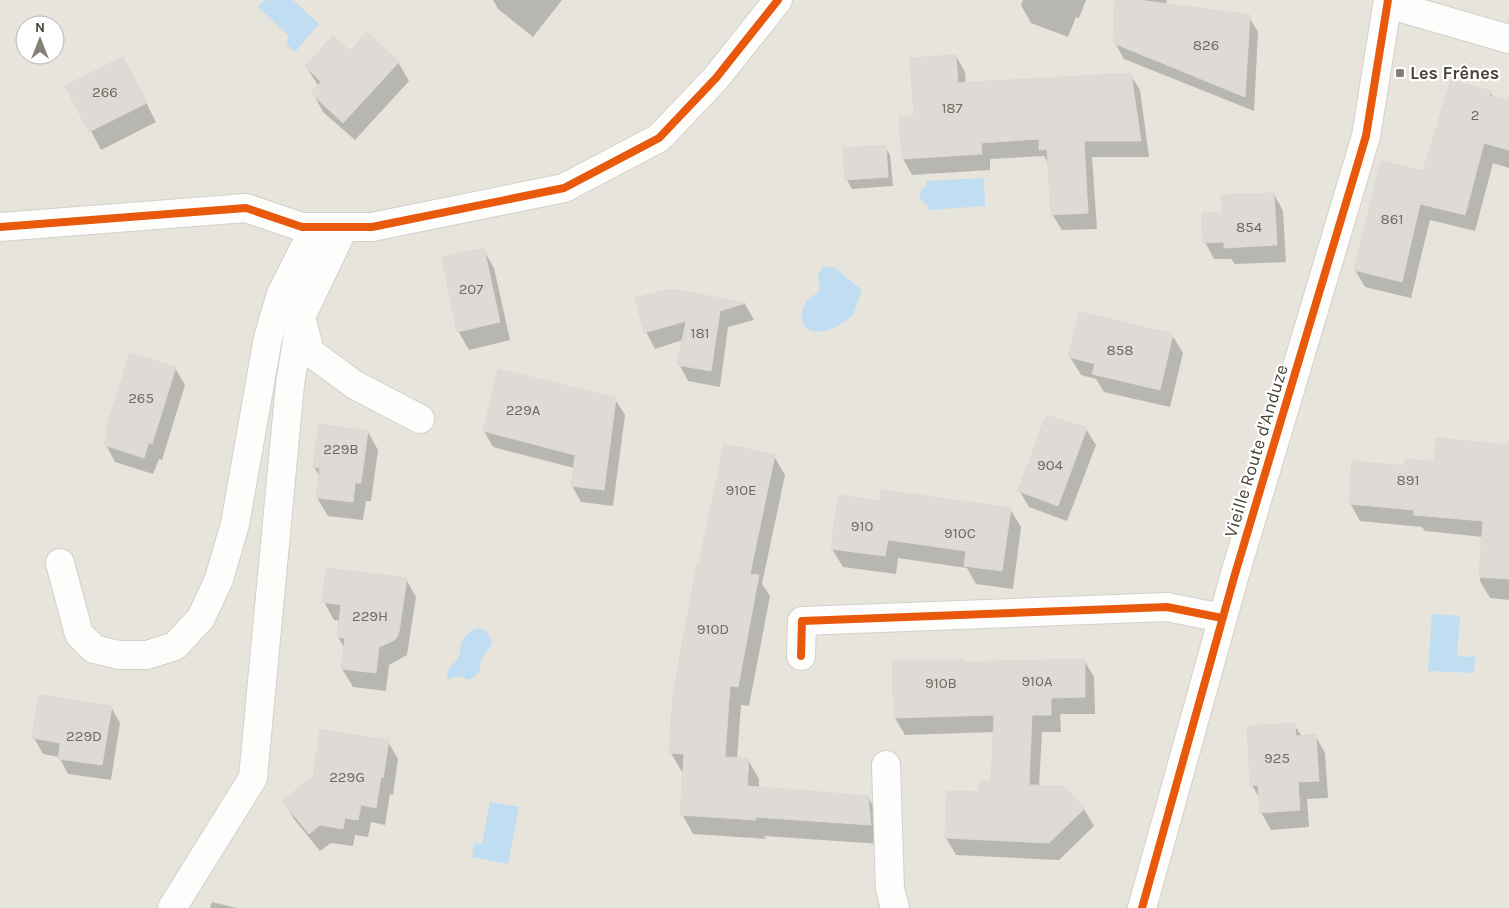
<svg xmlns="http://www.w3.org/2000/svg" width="1509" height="908" font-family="Karla,sans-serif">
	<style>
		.residential { fill: #e7e4dc; fill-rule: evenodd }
		.water { fill: #c0ddf1 }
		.shadow { fill: #0003 }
		.building { fill: #dedbd6; stroke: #dcd9d4 }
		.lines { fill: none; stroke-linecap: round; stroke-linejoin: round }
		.minor-casing { stroke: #d2d0cb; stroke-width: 30 }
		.minor { stroke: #fdfdfc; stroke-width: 28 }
		.cycleway-casing { stroke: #fff; stroke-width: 11 }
		.cycleway { stroke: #e8590c; stroke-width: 8 }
		.poi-dot { fill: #868178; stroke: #fff; stroke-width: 2 }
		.labels { text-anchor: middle; stroke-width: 4.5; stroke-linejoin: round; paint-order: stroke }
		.number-label { font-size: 15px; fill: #706a61 }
		.poi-label { font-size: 18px; font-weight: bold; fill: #4b4439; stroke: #fff; text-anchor: start }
		.street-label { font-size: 18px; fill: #4b4439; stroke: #fff }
	</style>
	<rect width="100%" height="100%" fill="#f4f2ee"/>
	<!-- residential -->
	<path class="residential" d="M0 0H1509V908H0ZM25 25H55V55H25Z"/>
	<!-- water -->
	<path class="water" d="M264 0H293L319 24 295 52 286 44 289 36 258 7Z
		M984 178 985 206 928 210V205C918 201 917 192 926 186V181Z
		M825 266 835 268 862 290C859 297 857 305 854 312 844 330 800 344 802 315 803 311 803 307 805 304 808 298 815 295 820 291 819 281 814 274 825 266Z
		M1432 614 1460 616 1457 656 1475 657 1474 673 1428 671Z
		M477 628 485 630 492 641C491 649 488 649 484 655 480 660 480 666 480 672L469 680 459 676 448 679C444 668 454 666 458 658 460 654 460 649 461 646 463 636 469 632 477 628Z
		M490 802 519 807 508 864 472 857 474 843 482 844Z"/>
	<!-- shadow -->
	<path class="shadow" d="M493 0H562L533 37 498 9Z
		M1023 0H1086L1079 18 1076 17 1068 37 1031 23 1021 5Z
		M1116 0H1167L1166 5 1249 17 1258 32 1254 111 1124 59 1115 43Z
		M350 53 398 62 409 81 355 140 323 112 313 93 319 87 306 66Z
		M956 56 965 72 966 84 1130 74 1140 90 1149 157H1092L1097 229 1062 230 1052 214 1049 165 1044 156 990 159V170L912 175 903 159 915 117Z
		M133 77 156 122 101 150 67 86Z
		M1490 92 1494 98 1509 102V168L1493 163 1475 231 1430 220 1411 298 1365 287 1355 270 1424 173Z
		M885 146 890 155 893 186 852 189 847 180Z
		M1274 194 1283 211 1286 262 1235 264 1231 259H1214L1205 242 1224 214Z
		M483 249 494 268 510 340 469 350 458 331Z
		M670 290 745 304 754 320 728 327 720 387 688 381 679 364 683 340 655 349 646 332Z
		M1172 335 1183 353 1170 407 1104 392 1096 379 1081 375 1070 357Z
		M175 368 185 385 162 460 159 459 153 474 115 462 106 445 109 433 107 429Z
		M499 370 615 399 625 415 613 506 581 502 572 486 574 468 493 447 484 431Z
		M1086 429 1096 445 1067 521 1029 507 1019 490Z
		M368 432 378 450 371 501H366L363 520 328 516 317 498 320 477 314 467Z
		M774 456 785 475 762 584 770 596 749 706 741 705 737 759 748 760 759 779V789L868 797 879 817 881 844 764 836 766 839 693 834 682 814 684 773 682 772 671 753 700 566Z
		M1435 463H1509V600L1490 598 1480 581 1483 537 1425 531 1422 527 1360 521 1350 503 1406 467Z
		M879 502 1010 509 1021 527 1013 589 976 584 967 568 898 558 896 574 843 567 832 549Z
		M406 579 416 597 407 655 389 665 386 691 353 687 342 669 345 649 338 637 340 621 334 620 324 602Z
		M1084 660 1094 677 1095 714H1060L1061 732H1042L1039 787 1063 788 1084 809 1094 826 1059 860 956 855 946 838 981 794 992 783 994 732 905 735 895 718 963 663Z
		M111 707 120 723 111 780 68 774 59 757 43 754 34 738Z
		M1294 724 1302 737 1315 735 1325 753 1328 798 1307 799 1309 827 1271 830 1261 812V801L1252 785Z
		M388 742 398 759 393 795 390 794 385 825 371 822 368 837 355 835 353 846 331 843 320 851 294 819 284 801Z
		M212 902 237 908H210Z"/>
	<!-- building -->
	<path class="building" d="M1115 0H1139L1250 15 1245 97 1113 43Z
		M367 32 399 62 343 123 311 93 321 82 305 66 333 36 350 51Z
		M956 55 958 83 1131 73 1141 141H1084L1088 213 1051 215 1047 149 1039 150V139L981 143 982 154 902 159 899 116H914L910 58Z
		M123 57 147 103 89 132 65 86Z
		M1451 80 1491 91 1490 96 1509 101V150L1484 143 1465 215 1420 204 1402 282 1354 270 1381 161 1423 171Z
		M886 145 888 177 845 180 843 148Z
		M1274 193 1277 245 1224 248V242L1203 243 1202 213H1222L1221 195Z
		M484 248 500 322 457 332 442 257Z
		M670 289 746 303 720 311 711 371 677 365 686 321 644 333 635 298Z
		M1079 312 1173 334 1160 390 1092 374 1095 364 1069 357Z
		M130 353 176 367 152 444 149 442 144 458 104 445 109 430 106 429Z
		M498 369 616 398 604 490 571 486 575 455 483 431Z
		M1046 415 1087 428 1058 506 1018 491Z
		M319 424 368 431 361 483H355L353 502 316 498 320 468 313 467Z
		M1436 438 1509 445V579L1479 577 1483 521 1414 515V510L1349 504 1352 461 1404 466 1405 459 1434 462Z
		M724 444 775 455 750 574 759 575 738 687 730 686 725 757 749 758 747 786 868 796 871 825 754 817 756 820 680 815 684 754 669 753 673 695 697 564H699Z
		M882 490 1011 508 1002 571 964 566 966 551 888 540 885 556 831 549 838 495 879 501Z
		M326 568 407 578 399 632 397 637 393 641 379 647 376 673 341 669 345 638 337 637 341 605 322 602Z
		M1085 659V697L1051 698V715H1032L1029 785 1064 786 1085 808 1049 843 945 838 947 791 979 792 980 781 991 782 994 715 894 718 892 660H963V662Z
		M39 695 112 706 102 765 58 759 60 743 32 738Z
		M1295 723 1296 736 1316 734 1319 781 1298 782 1300 810 1260 813 1258 785 1250 786 1247 726Z
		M320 730 389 740 383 778 381 777 376 808 361 805 358 820 345 818 343 829 320 825 309 834 282 801 313 777Z"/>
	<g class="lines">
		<defs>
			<path id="minor" d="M1388 4 1509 39
				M0 227 246 208 302 227H372L564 188 659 138 716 78 778 0
				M302 321 310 352 355 385 420 419
				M60 563 79 634 94 649 119 655H147L175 646 201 618 219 579 235 524 268 338 281 294 315 227
				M801 656 802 621 1167 607 1222 618
				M886 765 890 889 895 908
				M172 908 253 778 290 384 301 317 344 227
				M1142 908 1235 574 1366 136 1388 0"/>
		</defs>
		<!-- minor casing -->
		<use href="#minor" class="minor-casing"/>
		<!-- minor -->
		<use href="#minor" class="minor"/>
		<defs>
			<path id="cycleway" d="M0 227 246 208 302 227H372L564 188 659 138 716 78 778 0
				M801 656 802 621 1167 607 1222 618
				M1142 908 1235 574 1366 136 1388 0"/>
		</defs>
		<!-- cycleway casing -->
		<use href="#cycleway" class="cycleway-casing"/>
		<!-- cycleway -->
		<use href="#cycleway" class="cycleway"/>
	</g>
	<!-- markers -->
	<rect class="poi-dot" x="1395" y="68" width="10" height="10" rx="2.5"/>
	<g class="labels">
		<!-- number labels -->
		<g class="number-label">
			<text x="1206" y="50">826</text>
			<text x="105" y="97">266</text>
			<text x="952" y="113">187</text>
			<text x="1475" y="120">2</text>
			<text x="1392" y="224">861</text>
			<text x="1249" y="232">854</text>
			<text x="471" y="294">207</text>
			<text x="700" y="338">181</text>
			<text x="1120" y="355">858</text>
			<text x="141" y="403">265</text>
			<text x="523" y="415">229A</text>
			<text x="341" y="454">229B</text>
			<text x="1050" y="470">904</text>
			<text x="1408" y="485">891</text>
			<text x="741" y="495">910E</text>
			<text x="862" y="531">910</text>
			<text x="960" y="538">910C</text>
			<text x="370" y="621">229H</text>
			<text x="713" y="634">910D</text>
			<text x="1037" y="686">910A</text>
			<text x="941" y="688">910B</text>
			<text x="84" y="741">229D</text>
			<text x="1277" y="763">925</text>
			<text x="347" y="782">229G</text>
		</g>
		<!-- poi labels -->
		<g class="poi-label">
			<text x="1410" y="79">Les Frênes</text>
		</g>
		<!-- street labels -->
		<g class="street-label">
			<text transform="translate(1256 451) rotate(-73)" y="6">Vieille Route d'Anduze</text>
		</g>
	</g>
	<!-- north arrow -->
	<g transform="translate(40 40)"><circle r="24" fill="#ffffff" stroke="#b7b4b0"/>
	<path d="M0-4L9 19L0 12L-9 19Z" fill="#868178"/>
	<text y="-8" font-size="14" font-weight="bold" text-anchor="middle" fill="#4b4439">N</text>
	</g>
</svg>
